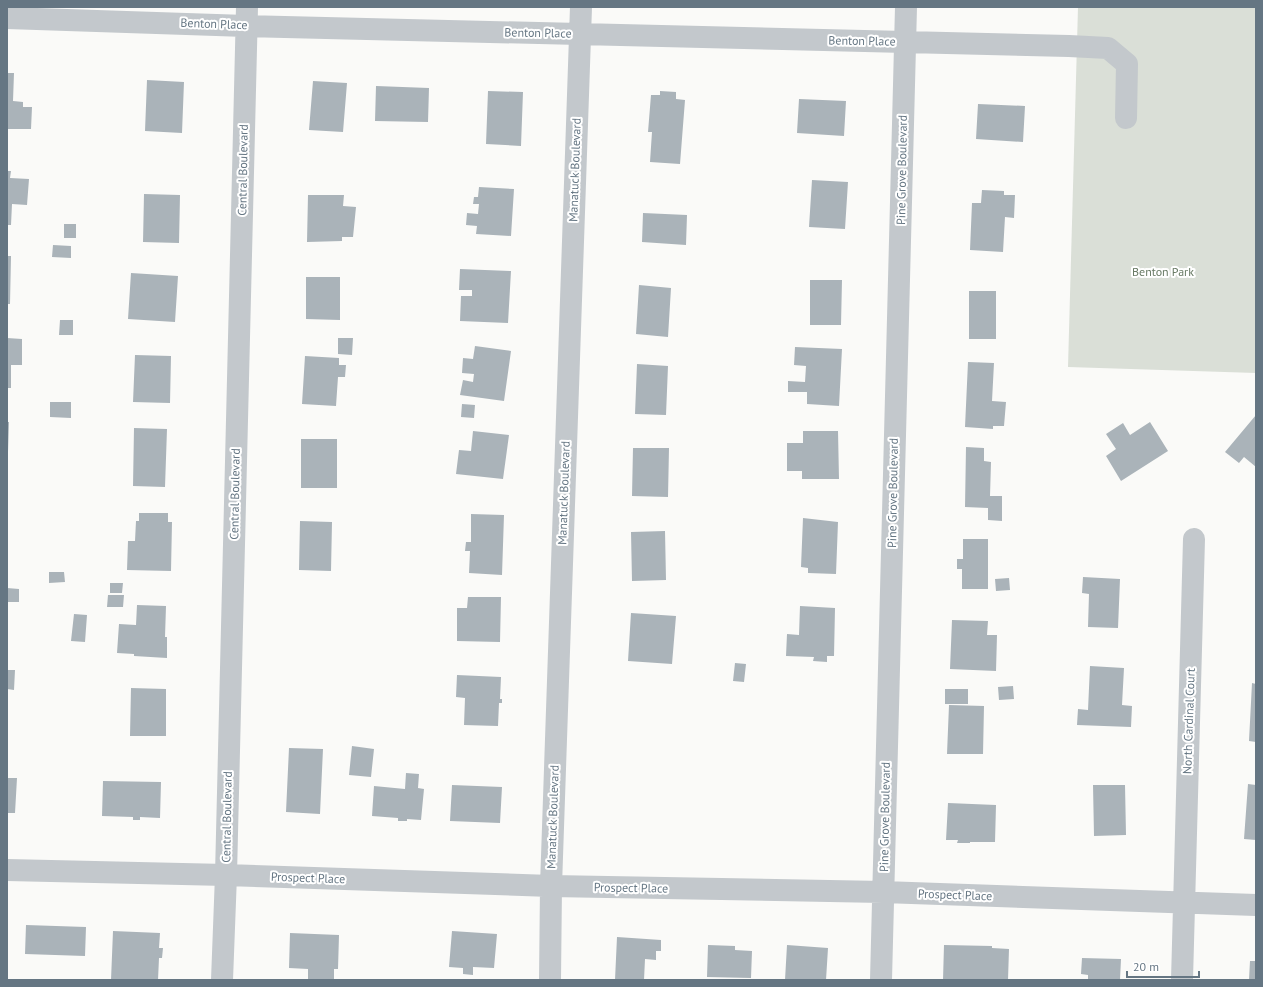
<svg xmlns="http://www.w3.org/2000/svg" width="1263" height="987" font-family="'PT Sans',sans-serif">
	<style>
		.green { fill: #dadfd7 }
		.building { fill: #aab3b9 }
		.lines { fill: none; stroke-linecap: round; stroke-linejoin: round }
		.minor { stroke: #c3c8cc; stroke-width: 22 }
		.labels { text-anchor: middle; stroke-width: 4; stroke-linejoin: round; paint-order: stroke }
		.street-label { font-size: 12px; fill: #657683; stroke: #fff }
		.park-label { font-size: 12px; fill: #687a64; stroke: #fff }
	</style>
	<rect width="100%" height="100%" fill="#fafaf8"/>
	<!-- green -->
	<path class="green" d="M1078 7H1256V373L1068 367Z"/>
	<!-- building -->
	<path class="building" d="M7 73H14L13 101 23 102V107H32L31 129H7Z
		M147 80 184 82 182 133 145 131Z
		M313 81 347 83 343 132 309 130Z
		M376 86 429 88 428 122 375 121Z
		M488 91 523 92 521 146 486 144Z
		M660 91 676 92V99L685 100 680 164 650 162 652 132H648L651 95H660Z
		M799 99 846 101 844 136 797 133Z
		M978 104 1025 106 1023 142 976 139Z
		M7 171H11L10 178 29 179 27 205 12 204 11 225H7Z
		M812 180 848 182 845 229 809 227Z
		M479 187 514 189 511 236 476 234 477 226 466 225 467 213 478 214 479 204H473L474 197H478Z
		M982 190 1004 191V195H1015L1014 218 1005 217 1003 252 970 250 972 203H981Z
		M144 194 180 195 179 243 143 242Z
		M308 195H344L343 206 356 207 353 237H342V241L307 242Z
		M643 213 687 215 686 245 642 242Z
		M64 224H76V238H64Z
		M53 245 71 246V258L52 257Z
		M7 256H11L10 304H7Z
		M460 269 511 271 508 323 460 321 461 296H472V290H459Z
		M131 273 178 276 175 322 128 319Z
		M306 277H340V320L306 319Z
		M810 280H842L841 325H810Z
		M639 285 671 288 668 337 636 334Z
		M969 291H996V339H969Z
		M60 320H73V335H59Z
		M7 338 22 339V365H11V388H7Z
		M338 338H353L352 355 338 354Z
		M475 346 511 351 504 401 460 395 463 380 473 382 474 374 462 373 463 358 473 359Z
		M795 347 842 349 839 406 807 404V392H788V381L805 382 806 366 794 365Z
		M135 355 171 356 170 403 133 402Z
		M305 356 339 358V365H346L345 377H338L336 406 302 404Z
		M968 362 994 363 992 401 1006 402 1004 426H993V429L965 427Z
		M637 364 668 366 666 415 635 414Z
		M50 402H71V418L50 417Z
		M462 404 475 405 474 418 461 417Z
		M1256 415V467L1244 457 1239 463 1225 452Z
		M7 422H9L8 452H7Z
		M1150 422 1168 451 1121 481 1106 456 1116 449 1106 434 1123 423 1130 435Z
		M134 428 167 429 165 487 133 486Z
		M473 431 509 435 503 479 456 474 459 450 471 451Z
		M803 431H838L839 479H802V471H787V443H803Z
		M301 439H337V488H301Z
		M966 447 984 448V461L991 462 990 496H1002V521L988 520V508L965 507Z
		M633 448H669L668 497 632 496Z
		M139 513H168V522H172L171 571 127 570 128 541H135L136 521H139Z
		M471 514 504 515 502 575 469 573 470 551H465L466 542H471Z
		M803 518 838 522 836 574 808 573V568L801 567Z
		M300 521 332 522 331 571 299 570Z
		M665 531 666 580 632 581 631 532Z
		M963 539H988V589H962V569H957V559H963Z
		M49 572H64L65 582 49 583Z
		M1083 577 1120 579 1118 628 1088 627 1089 594 1082 593Z
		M1009 578 1010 590 996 591 995 579Z
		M110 583H123L122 593H110Z
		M7 588 19 589V602H7Z
		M108 595H124L123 607H107Z
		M468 597H501L500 642 457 641V608H467Z
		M137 605 166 606 165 637H167V658L134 656V654L117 653 119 624 136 625Z
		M800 606 835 608 834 656H827V662L813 661 814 657 786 656 787 634 799 635Z
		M631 613 676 616 672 664 628 661Z
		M74 614 87 615 85 642 71 641Z
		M952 620 988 621 987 635H997L996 671 950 669Z
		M735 663 746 664 744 682 733 681Z
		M1090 666 1124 668 1122 705 1132 706 1131 727 1077 725 1078 709 1088 710Z
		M7 670H15L14 690 7 689Z
		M457 675 501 677 500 699H502V703H499L498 726 464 725 465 698 456 697Z
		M1252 683 1256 684V742L1249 741Z
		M1013 686 1014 699 999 700 998 687Z
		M131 688 166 689V736H130Z
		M945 689H968V704H945Z
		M949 705 984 706 983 754H947Z
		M352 746 374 749 371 777 349 775Z
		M289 748 323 749 320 814 286 812Z
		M406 773 419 774 418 788 424 789 421 820 407 819V821H398V818L372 816 374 786 405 789Z
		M7 778H17L15 813H7Z
		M103 781 161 782 160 818 140 817V820H133V817L102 816Z
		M1248 784 1256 785V840L1244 839Z
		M452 785 502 787 500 823 450 821Z
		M1093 785H1125L1126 835 1094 836Z
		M948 803 996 805 995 842H970V843H957L958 840H946Z
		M26 925 86 927 85 956 25 954Z
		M113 931 160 933 159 948H163L162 958H159L158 980H111Z
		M452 931 497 934 494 968 473 967V975L463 974V968L449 967Z
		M290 933 339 935 338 969H334V980H308V969L289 968Z
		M617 937 661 940V951H656V960L645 959 644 980H615Z
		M708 945 735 946V950L752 951 751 978 707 977Z
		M787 945 828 948 826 980H785Z
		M944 945 992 946V948L1009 949 1008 980H943Z
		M1082 958 1121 959 1120 980H1088V975L1081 974Z
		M1250 961H1256V980H1249Z"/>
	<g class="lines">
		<!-- minor -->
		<path class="minor" d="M7 18 246 26 1069 46 1108 48 1127 64 1126 118
			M7 870 226 875 551 886 883 892 1256 905
			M222 980 226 875 247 7
			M550 980 551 886 581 7
			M881 980 906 7
			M1182 980 1194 539"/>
	</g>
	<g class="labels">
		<!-- street labels -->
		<g class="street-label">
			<text transform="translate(214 24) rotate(2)" y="4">Benton Place</text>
			<text transform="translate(538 33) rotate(1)" y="4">Benton Place</text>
			<text transform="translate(862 41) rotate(1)" y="4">Benton Place</text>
			<text transform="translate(243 170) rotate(-89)" y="4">Central Boulevard</text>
			<text transform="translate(575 170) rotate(-88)" y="4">Manatuck Boulevard</text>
			<text transform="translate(902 170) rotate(-89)" y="4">Pine Grove Boulevard</text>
			<text transform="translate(564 493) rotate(-88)" y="4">Manatuck Boulevard</text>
			<text transform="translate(893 493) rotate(-89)" y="4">Pine Grove Boulevard</text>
			<text transform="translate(235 494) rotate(-89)" y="4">Central Boulevard</text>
			<text transform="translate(1189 721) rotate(-88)" y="4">North Cardinal Court</text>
			<text transform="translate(227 817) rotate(-89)" y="4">Central Boulevard</text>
			<text transform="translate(553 817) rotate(-88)" y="4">Manatuck Boulevard</text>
			<text transform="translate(885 817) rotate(-89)" y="4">Pine Grove Boulevard</text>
			<text transform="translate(308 878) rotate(2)" y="4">Prospect Place</text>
			<text transform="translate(631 888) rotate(1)" y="4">Prospect Place</text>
			<text transform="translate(955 895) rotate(2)" y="4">Prospect Place</text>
		</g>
		<!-- park labels -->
		<g class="park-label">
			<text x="1163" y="276">Benton Park</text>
		</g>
	</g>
	<!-- border -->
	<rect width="1263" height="987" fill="none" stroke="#657683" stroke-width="16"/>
	<!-- scale -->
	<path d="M1127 971v6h72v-6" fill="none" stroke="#657683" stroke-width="2"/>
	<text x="1133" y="971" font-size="12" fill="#657683" stroke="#ffffff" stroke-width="3" paint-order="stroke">20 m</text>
</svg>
